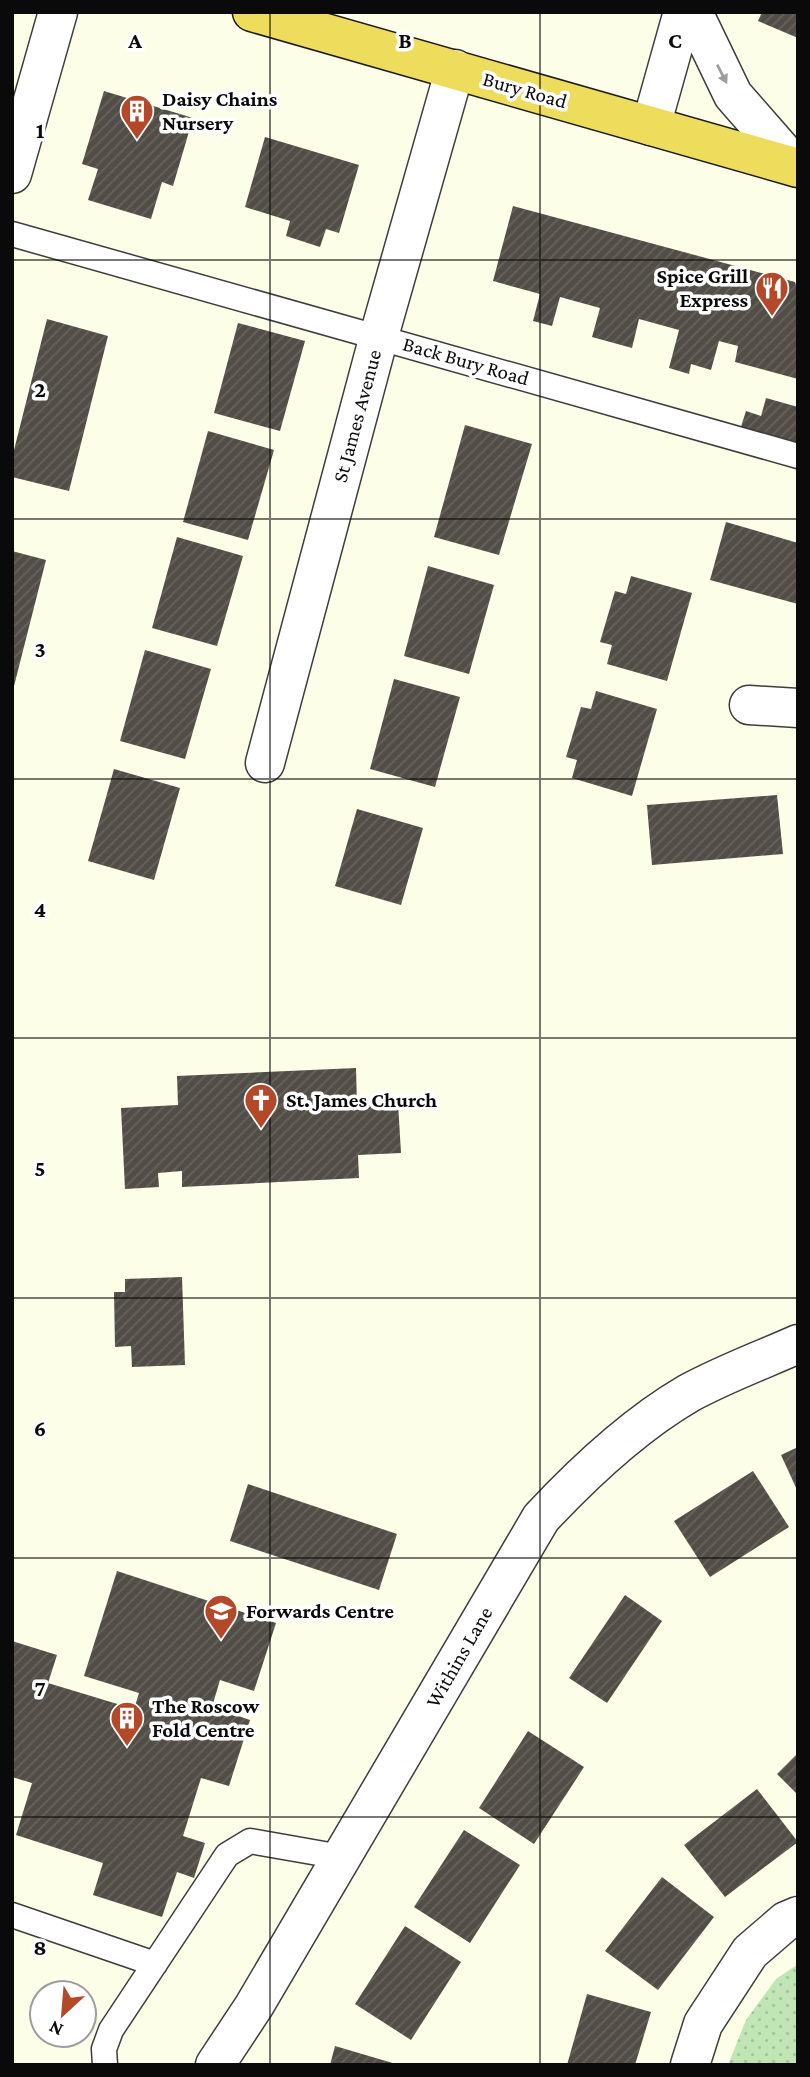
<svg xmlns="http://www.w3.org/2000/svg" width="810" height="2077" font-family="'Crimson Pro',serif">
	<style>
		.grass { fill: url(#grass-dots) }
		.building { fill: url(#building-hatch) }
		.lines { fill: none; stroke-linecap: round; stroke-linejoin: round }
		.service-casing { stroke: #3d3d3d; stroke-width: 27 }
		.minor-casing { stroke: #3d3d3d; stroke-width: 41 }
		.tertiary-casing { stroke: #3d3d3d; stroke-width: 41 }
		.trunk-casing { stroke: #1b1b1b; stroke-width: 41 }
		.service { stroke: #fff; stroke-width: 24 }
		.minor { stroke: #fff; stroke-width: 38 }
		.tertiary { stroke: #fff; stroke-width: 38 }
		.trunk { stroke: #eedc5c; stroke-width: 38 }
		.oneway { fill: #9d9d9d }
		.grid { fill: none; stroke: #0a0a0a; stroke-width: 2; stroke-opacity: 0.55 }
		.labels { text-anchor: middle; stroke-width: 7; stroke-linejoin: round; paint-order: stroke }
		.street-label { font-size: 21px; fill: #0a0a0a; stroke: #fff }
		.poi-label { font-size: 21px; font-weight: bold; fill: #0a0a0a; stroke: #fff; text-anchor: start }
		.grid-label { font-size: 23px; text-anchor: middle; font-weight: bold; fill: #0a0a0a; stroke: #fff; stroke-width: 7; stroke-linejoin: round; paint-order: stroke }
	</style>
	<defs>
		<pattern id="grass-dots" width="8" height="8" patternUnits="userSpaceOnUse" patternTransform="scale(1.75)"><rect width="8" height="8" fill="#bfe6b4"/><path d="M2 2h.1M6 6h.1" fill="none" stroke="#a3c499" stroke-width="1.8" stroke-linecap="round"/></pattern>
		<pattern id="building-hatch" width="6" height="6" patternUnits="userSpaceOnUse" patternTransform="scale(1.75)"><rect width="6" height="6" fill="#524e47"/><path d="M-1 1l2-2M0 6l6-6M5 7l2-2" fill="none" stroke="#66635d"/></pattern>
	</defs>
	<rect width="100%" height="100%" fill="#fcfee7"/>
	<!-- grass -->
	<path class="grass" d="M798 1964V2065H728L746 2020 776 1979Z"/>
	<!-- building -->
	<path class="building" d="M762 12H798V38L758 21Z
		M104 91 193 118 173 186 162 182 151 219 88 200 98 169 82 164Z
		M265 137 359 165 339 233 326 229 320 247 286 236 290 221 245 207Z
		M513 206 795 282 798 291V379L735 362 738 346 719 341 711 370 691 364 689 374 669 368 679 330 639 319 632 348 592 337 600 308 560 297 552 326 533 321 540 294 493 281Z
		M47 319 108 336 69 491 12 477V458Z
		M238 323 305 341 280 431 214 413Z
		M766 398 798 407V450L739 433 746 411 761 416Z
		M465 425 532 444 499 555 434 537Z
		M208 431 274 450 248 540 183 522Z
		M726 522 798 543V604L710 580Z
		M177 537 243 556 217 646 152 628Z
		M12 551 46 560 13 690H12Z
		M428 566 494 585 469 674 404 656Z
		M631 576 692 593 667 681 607 664 612 645 600 642 615 591 626 594Z
		M145 650 211 669 185 759 120 741Z
		M394 679 460 697 435 787 370 769Z
		M596 691 657 709 632 796 572 778 577 760 566 757 581 707 591 709Z
		M114 769 180 788 154 880 88 861Z
		M777 795 783 854 652 865 647 805Z
		M357 809 423 828 401 905 335 886Z
		M356 1068 357 1104 398 1103 401 1153 358 1155 359 1178 182 1187V1171L158 1173 159 1187 125 1189 121 1108 178 1105 177 1076Z
		M182 1277 185 1365 132 1367 131 1346 115 1347 114 1292H125V1279Z
		M798 1447V1492L781 1455Z
		M753 1471 789 1527 710 1577 674 1521Z
		M248 1484 397 1534 379 1590 230 1541Z
		M117 1571 276 1623 254 1691 220 1680 212 1707 250 1720 229 1786 201 1778 183 1836 205 1843 194 1878 177 1872 162 1917 93 1895 103 1863 16 1835 32 1783 12 1777V1641L57 1655 48 1683 134 1709 139 1693 84 1676Z
		M625 1595 662 1621 607 1703 569 1678Z
		M528 1731 584 1767 534 1844 479 1808Z
		M798 1753V1795L777 1774Z
		M757 1789 798 1842 725 1897 684 1845Z
		M464 1830 520 1865 470 1943 414 1907Z
		M662 1877 714 1917 658 1990 605 1951Z
		M405 1926 461 1962 411 2040 355 2004Z
		M587 1994 651 2012 635 2065H567Z
		M335 2046 396 2064V2065H330Z"/>
	<g class="lines">
		<defs>
			<path id="service" d="M12 234 798 456
				M12 1915 155 1964
				M105 2065 104 2049 111 2030 227 1855 250 1841 341 1857"/>
			<path id="minor" d="M12 174 58 12
				M749 705 798 708
				M265 763 379 336 455 69
				M215 2065 254 2006 541 1518C584 1472 634 1425 689 1393 724 1374 762 1360 798 1344
				M690 2065 703 2024 750 1952 786 1921 798 1916"/>
			<path id="tertiary" d="M693 12 733 95 796 167
				M651 126 683 12"/>
			<path id="trunk" d="M252 12 798 168"/>
		</defs>
		<!-- service casing -->
		<use href="#service" class="service-casing"/>
		<!-- minor casing -->
		<use href="#minor" class="minor-casing"/>
		<!-- tertiary casing -->
		<use href="#tertiary" class="tertiary-casing"/>
		<!-- trunk casing -->
		<use href="#trunk" class="trunk-casing"/>
		<!-- service -->
		<use href="#service" class="service"/>
		<!-- minor -->
		<use href="#minor" class="minor"/>
		<!-- tertiary -->
		<use href="#tertiary" class="tertiary"/>
		<!-- trunk -->
		<use href="#trunk" class="trunk"/>
	</g>
	<!-- one-way arrows -->
	<defs><path id="oneway-solid" d="M-6-.8H1V-3.2L6.5 0L1 3.2V.8H-6Z" transform="scale(1.75)"/></defs>
	<use class="oneway" href="#oneway-solid" transform="translate(722 74) rotate(63)"/>
	<!-- grid -->
	<path class="grid" d="M270 12V2065M540 12V2065M12 260H798M12 519H798M12 779H798M12 1038H798M12 1298H798M12 1558H798M12 1817H798"/>
	<!-- icons -->
	<defs>
		<symbol id="building-pin" viewBox="-11 -11 22 30"><path d="M0 17L-7.5 6A9.5 9.5 0 1 1 7.5 6Z" fill="#b34929" stroke="#fff"/><path d="M-4-6H4V6H1V3H-1V6H-4ZM-2.5-4.3h1.7v1.8h-1.7ZM.8-4.3h1.7v1.8H.8ZM-2.5-1h1.7V.8h-1.7ZM.8-1h1.7V.8H.8Z" fill="#fff"/></symbol>
		<symbol id="restaurant-pin" viewBox="-11 -11 22 30"><path d="M0 17L-7.5 6A9.5 9.5 0 1 1 7.5 6Z" fill="#b34929" stroke="#fff"/><path d="M-5-6h1v4h1v-4h1v4h1v-4h1v5L-1.5 .5V6h-2V.5L-5-1ZM5-6V6H3V1.5H1.5Q1.5-4 5-6Z" fill="#fff"/></symbol>
		<symbol id="church-pin" viewBox="-11 -11 22 30"><path d="M0 17L-7.5 6A9.5 9.5 0 1 1 7.5 6Z" fill="#b34929" stroke="#fff"/><path d="M-1.2-6h2.4v3.5h3.3v2.4h-3.3V6h-2.4V-.1h-3.3v-2.4h3.3Z" fill="#fff"/></symbol>
		<symbol id="school-pin" viewBox="-11 -11 22 30"><path d="M0 17L-7.5 6A9.5 9.5 0 1 1 7.5 6Z" fill="#b34929" stroke="#fff"/><path d="M0-5L7-2L0 1L-7-2ZM-4 1L0 2.5L4 1V4Q0 6-4 4Z" fill="#fff"/></symbol>
	</defs>
	<g fill-rule="evenodd">
		<use href="#building-pin" x="118" y="92" width="38" height="52"/>
		<use href="#restaurant-pin" x="753" y="269" width="38" height="52"/>
		<use href="#church-pin" x="242" y="1081" width="38" height="52"/>
		<use href="#school-pin" x="202" y="1592" width="38" height="52"/>
		<use href="#building-pin" x="108" y="1699" width="38" height="52"/>
	</g>
	<g class="labels">
		<!-- street labels -->
		<g class="street-label">
			<text transform="translate(525 90) rotate(16)" y="7">Bury Road</text>
			<text transform="translate(466 361) rotate(16)" y="7">Back Bury Road</text>
			<text transform="translate(357 416) rotate(-75)" y="7">St James Avenue</text>
			<text transform="translate(459 1657) rotate(-60)" y="7">Withins Lane</text>
		</g>
		<!-- poi labels -->
		<g class="poi-label">
			<text x="162" y="106">Daisy Chains<tspan x="162" dy="24">Nursery</tspan></text>
			<text x="748" y="283" text-anchor="end">Spice Grill<tspan x="748" dy="24">Express</tspan></text>
			<text x="286" y="1107">St. James Church</text>
			<text x="246" y="1618">Forwards Centre</text>
			<text x="152" y="1713">The Roscow<tspan x="152" dy="24">Fold Centre</tspan></text>
		</g>
	</g>
	<g class="grid-label">
		<text x="135" y="48">A</text>
		<text x="405" y="48">B</text>
		<text x="675" y="48">C</text>
		<text x="40" y="138">1</text>
		<text x="40" y="397">2</text>
		<text x="40" y="657">3</text>
		<text x="40" y="917">4</text>
		<text x="40" y="1176">5</text>
		<text x="40" y="1436">6</text>
		<text x="40" y="1696">7</text>
		<text x="40" y="1955">8</text>
	</g>
	<!-- border -->
	<rect width="810" height="2077" fill="none" stroke="#0a0a0a" stroke-width="28"/>
	<!-- north arrow -->
	<g transform="translate(63 2014) rotate(206)"><circle r="33" fill="#ffffff" stroke="#9d9d9d" stroke-width="2"/>
	<path d="M0-5L12 26L0 18L-12 26Z" fill="#b34929"/>
	<text y="-10" font-size="19" font-weight="bold" text-anchor="middle" fill="#0a0a0a">N</text>
	</g>
</svg>
